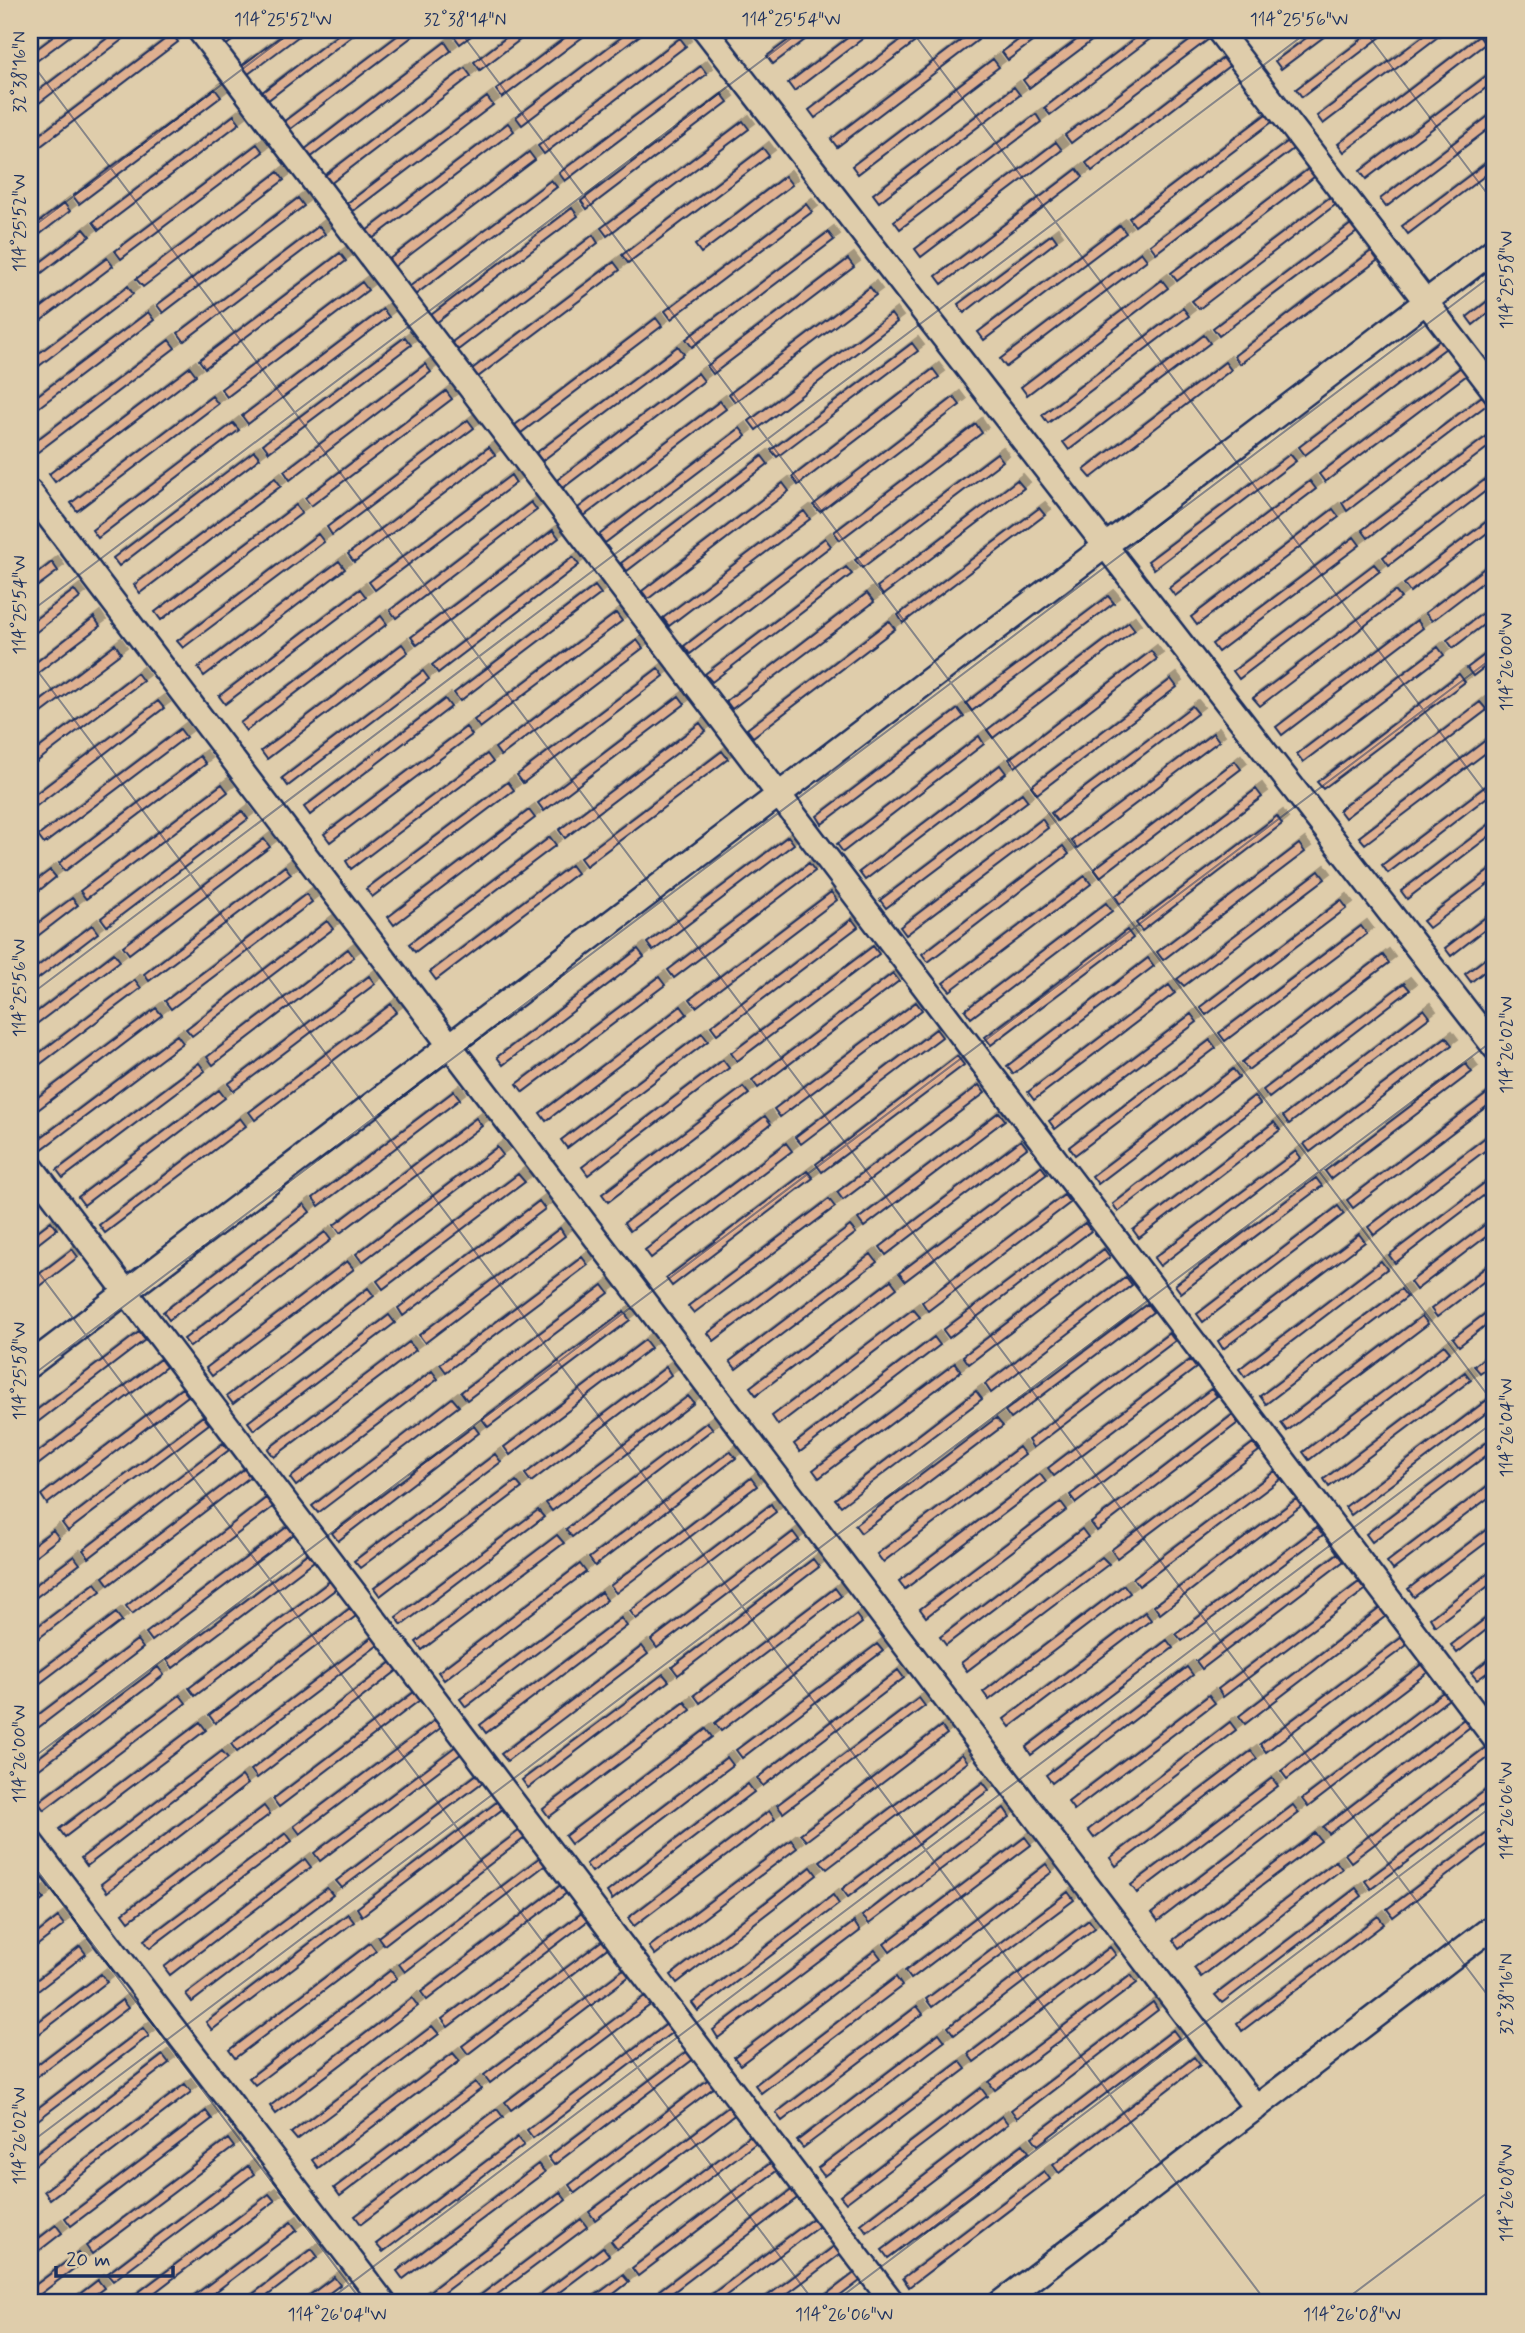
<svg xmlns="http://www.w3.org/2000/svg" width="1525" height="2333" font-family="Mynerve,sans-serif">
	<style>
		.building { fill: #dfb090; stroke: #1b2f5e; stroke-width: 2; filter: url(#shadow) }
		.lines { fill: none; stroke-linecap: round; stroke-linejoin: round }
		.service-casing { stroke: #1b2f5e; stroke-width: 28 }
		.service { stroke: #dfcdab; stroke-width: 23 }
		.ticks { fill: none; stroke: #1b2f5e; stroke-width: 2; stroke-opacity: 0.45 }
		.neatline { fill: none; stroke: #1b2f5e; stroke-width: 2.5 }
		.ticks-label { font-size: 18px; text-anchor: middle; fill: #1b2f5e }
	</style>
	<defs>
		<filter id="shadow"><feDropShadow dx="6" dy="-6" stdDeviation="0" flood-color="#0004"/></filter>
	</defs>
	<rect width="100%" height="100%" fill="#dfcdab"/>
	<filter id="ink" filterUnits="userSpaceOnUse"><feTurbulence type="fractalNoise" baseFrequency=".0143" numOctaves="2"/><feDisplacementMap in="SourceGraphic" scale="14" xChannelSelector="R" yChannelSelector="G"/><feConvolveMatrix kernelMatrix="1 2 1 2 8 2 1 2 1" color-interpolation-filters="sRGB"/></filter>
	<g filter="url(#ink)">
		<!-- building -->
		<path class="building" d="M62 30H78L30 66V54Z
			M118 30H135L30 110V97Z
			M230 30H247L225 46 219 38Z
			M289 30H307L247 75 240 67Z
			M344 30H360L267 101 261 93Z
			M405 30H421L289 130 283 122Z
			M462 30H479L460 44 454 36Z
			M516 30H533L480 70 474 62Z
			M575 30H592L502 98 496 90Z
			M631 30H647L522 125 516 117Z
			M802 30H818L773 64 767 56Z
			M858 30H874L794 91 788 83Z
			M914 30H931L815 118 809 110Z
			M1032 30H1048L1008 60 1002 52Z
			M1090 30H1106L1029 88 1023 80Z
			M1146 30H1162L1050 115 1044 108Z
			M1204 30 1213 36 1071 143 1065 135Z
			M1317 30H1333L1281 69 1275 61Z
			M1374 30H1390L1302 97 1296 89Z
			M1431 30H1447L1323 124 1317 116Z
			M972 32 978 40 837 147 831 139Z
			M172 34 178 42 37 149 31 141Z
			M1479 36 1485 44 1344 152 1338 144Z
			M680 38 686 46 544 154 538 146Z
			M445 42 451 51 310 158 304 150Z
			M1227 55 1233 63 1092 171 1086 163Z
			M993 59 999 67 858 174 852 166Z
			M701 66 707 74 565 181 559 173Z
			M465 68 471 76 330 184 324 176Z
			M1495 69V81L1366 179 1360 171Z
			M1014 87 1020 95 879 202 873 194Z
			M215 89 221 97 79 204 73 196Z
			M722 94 728 102 587 209 581 201Z
			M487 97 493 105 352 212 346 204Z
			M1270 111 1276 119 1135 226 1129 218Z
			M1495 111V124L1386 207 1380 199Z
			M1036 114 1041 122 900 229 894 221Z
			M234 115 240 123 99 230 93 222Z
			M743 121 749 129 607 236 601 228Z
			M508 123 514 131 372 239 366 231Z
			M1291 139 1297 146 1156 253 1150 245Z
			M1056 142 1062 150 921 257 915 249Z
			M257 144 263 152 121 259 115 251Z
			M763 148 769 156 628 263 622 255Z
			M529 152 535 160 394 267 388 260Z
			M1495 156V168L1408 234 1402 226Z
			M1312 166 1318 174 1177 281 1171 273Z
			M1077 169 1083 177 942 284 936 276Z
			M278 172 284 180 143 287 136 279Z
			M785 176 792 185 701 253 695 245Z
			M551 180 557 187 415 295 409 287Z
			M1334 194 1339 202 1199 309 1192 301Z
			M298 198 304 206 163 313 157 305Z
			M64 203 70 211 30 242V229Z
			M806 204 812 212 671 319 665 311Z
			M572 208 578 216 436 323 431 315Z
			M1355 221 1361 229 1219 336 1213 328Z
			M1120 225 1126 233 984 340 978 332Z
			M319 226 325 234 184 341 178 333Z
			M84 229 90 236 30 282V270Z
			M828 232 834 240 692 347 686 339Z
			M1052 234 1057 241 964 313 958 304Z
			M593 235 598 243 458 350 452 342Z
			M1375 248 1382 257 1240 364 1234 356Z
			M1141 252 1147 260 1006 367 1000 359Z
			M340 253 346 261 205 368 199 360Z
			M107 258 113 266 30 329V316Z
			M848 259 854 267 713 374 707 366Z
			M614 262 620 270 478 377 472 369Z
			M1162 280 1168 288 1027 395 1021 387Z
			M362 282 368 290 227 397 221 389Z
			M128 286 133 294 30 373V360Z
			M870 287 876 295 735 402 729 394Z
			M1495 295V308L1473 325 1467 317Z
			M1183 308 1189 316 1048 423 1042 415Z
			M383 309 389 317 248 424 242 416Z
			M148 312 154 320 30 414V401Z
			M891 314 897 322 756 430 749 421Z
			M656 318 662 326 521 433 515 425Z
			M1204 335 1210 343 1069 450 1063 442Z
			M405 337 411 345 269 452 263 444Z
			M169 340 175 348 34 455 30 449V445Z
			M1440 340 1446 348 1305 455 1299 447Z
			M912 343 918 351 777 457 771 450Z
			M678 346 684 354 542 461 536 453Z
			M1225 362 1231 370 1091 478 1084 470Z
			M425 364 431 372 290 480 284 471Z
			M190 367 196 375 55 482 49 474Z
			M1461 367 1467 375 1325 482 1319 474Z
			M933 369 939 377 798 485 792 477Z
			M698 373 704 381 563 488 557 480Z
			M446 391 452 399 311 506 305 498Z
			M212 396 218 404 77 511 71 503Z
			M1482 396 1488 404 1347 511 1342 503Z
			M954 397 960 405 820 512 813 505Z
			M720 401 726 409 584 516 578 508Z
			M468 420 474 428 332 535 327 527Z
			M233 423 239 430 98 538 92 530Z
			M976 424 982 433 840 540 834 532Z
			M740 428 746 436 605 543 599 535Z
			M1495 430V442L1368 538 1362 530Z
			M489 447 495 455 354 562 348 554Z
			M254 451 260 458 119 566 113 558Z
			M997 453 1003 461 862 568 855 560Z
			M1290 454 1296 461 1154 569 1148 561Z
			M762 456 768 464 627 571 621 563Z
			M1495 472V484L1389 565 1383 557Z
			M511 475 516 483 375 590 369 582Z
			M275 478 281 486 140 593 134 585Z
			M1017 480 1024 488 883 595 877 587Z
			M1310 481 1316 489 1175 596 1169 588Z
			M783 483 789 491 648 599 642 591Z
			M531 502 537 510 396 618 390 610Z
			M296 505 302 513 161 620 155 612Z
			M1039 508 1045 515 903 623 898 615Z
			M1333 509 1339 517 1197 625 1191 617Z
			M804 511 810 519 669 626 663 618Z
			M1495 515V527L1410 592 1404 584Z
			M553 530 559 538 417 645 411 637Z
			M318 534 324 542 183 648 177 641Z
			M1354 537 1360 545 1218 652 1212 644Z
			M825 538 831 546 690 654 684 646Z
			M573 557 579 565 438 673 432 665Z
			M1495 560V573L1432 621 1425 613Z
			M339 561 345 569 204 676 198 668Z
			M52 562 58 571 30 592V579Z
			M1374 564 1380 571 1239 679 1233 671Z
			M846 567 852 574 712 682 705 674Z
			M595 586 601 594 460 701 454 693Z
			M360 589 366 597 225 704 219 696Z
			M74 590 80 598 30 637V623Z
			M1395 591 1401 598 1260 706 1253 698Z
			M867 593 874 602 732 709 726 701Z
			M1108 596 1114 603 972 711 966 703Z
			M1495 604V616L1453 648 1447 640Z
			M616 613 622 621 480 728 474 720Z
			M381 616 387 624 246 731 240 723Z
			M94 617 100 626 30 679V667Z
			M1417 620 1423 628 1282 735 1276 727Z
			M889 621 895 629 753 737 747 729Z
			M1129 622 1135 630 993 738 987 730Z
			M637 640 643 648 501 756 495 748Z
			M115 644 121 653 30 722V709Z
			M402 644 408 652 267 759 261 751Z
			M1438 647 1444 655 1303 762 1297 754Z
			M1495 647V659L1473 676 1467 668Z
			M1151 651 1157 659 1015 767 1009 759Z
			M658 668 664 676 523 783 517 775Z
			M423 671 429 679 288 786 282 778Z
			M137 673 143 681 30 767V755Z
			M1459 674 1465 682 1323 789 1317 782Z
			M1171 679 1177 687 1037 794 1031 786Z
			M679 696 685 704 544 811 538 803Z
			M445 699 451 707 310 815 304 807Z
			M158 701 164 708 30 811V798Z
			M1480 702 1487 710 1345 818 1339 810Z
			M1192 706 1198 713 1057 821 1051 813Z
			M958 709 964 717 822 824 817 816Z
			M700 723 706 731 565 838 559 830Z
			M466 727 472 735 330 842 324 834Z
			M180 729 186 737 44 844 38 836Z
			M1213 733 1219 741 1077 848 1071 840Z
			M1495 733V746L1365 844 1359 837Z
			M979 736 984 744 843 852 837 844Z
			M722 751 728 759 586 866 580 858Z
			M487 754 493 762 351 869 346 861Z
			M200 756 206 764 65 871 59 863Z
			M1235 761 1241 769 1100 877 1094 869Z
			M1000 765 1006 773 865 880 859 872Z
			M1495 779V791L1388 873 1382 865Z
			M508 782 514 790 372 897 366 889Z
			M222 784 228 792 86 899 80 891Z
			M1256 789 1262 797 1120 904 1115 896Z
			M1022 793 1028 801 886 908 880 900Z
			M529 810 535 818 394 925 388 917Z
			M242 811 248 819 107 926 101 918Z
			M1277 816 1282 824 1142 931 1136 923Z
			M1042 819 1048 828 906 935 900 927Z
			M1495 820V832L1407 899 1401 891Z
			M788 836 794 844 653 951 647 943Z
			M550 837 556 845 415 952 409 944Z
			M264 839 270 847 129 954 123 946Z
			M1299 844 1305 852 1163 960 1157 952Z
			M1063 846 1069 854 928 962 922 954Z
			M809 863 815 871 674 978 668 970Z
			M571 865 577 873 436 980 430 972Z
			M285 866 291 874 149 981 144 974Z
			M1495 866V879L1429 928 1423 921Z
			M50 870 56 877 30 898V885Z
			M1319 871 1325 879 1184 986 1177 979Z
			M1085 876 1091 884 950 991 943 983Z
			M831 892 837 900 696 1007 690 999Z
			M306 894 312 902 171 1009 165 1001Z
			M72 898 78 905 30 942V929Z
			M1341 900 1347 908 1206 1015 1200 1007Z
			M1106 903 1112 911 971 1018 965 1010Z
			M1495 910V922L1451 956 1445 948Z
			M852 919 858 927 717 1034 711 1026Z
			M327 921 333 929 192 1036 186 1029Z
			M92 925 98 933 30 985V972Z
			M1361 926 1367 934 1225 1041 1219 1033Z
			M1127 930 1133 938 991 1045 985 1037Z
			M873 946 879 954 737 1061 731 1053Z
			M348 949 354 957 213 1065 207 1057Z
			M638 949 644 957 503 1065 497 1057Z
			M1495 951V963L1471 982 1465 974Z
			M114 953 120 961 30 1029V1017Z
			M1383 955 1389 963 1248 1070 1242 1062Z
			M1148 958 1154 966 1013 1074 1007 1066Z
			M893 973 899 981 758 1088 752 1080Z
			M369 976 375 984 234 1091 228 1084Z
			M659 977 665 985 523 1092 517 1084Z
			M135 980 141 988 30 1072V1060Z
			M1404 983 1410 990 1269 1098 1263 1090Z
			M1169 985 1175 993 1034 1100 1028 1092Z
			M916 1002 922 1010 780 1117 774 1109Z
			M391 1004 397 1012 255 1120 249 1112Z
			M681 1006 687 1014 546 1121 540 1113Z
			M156 1008 162 1015 30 1116V1103Z
			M1424 1009 1430 1017 1289 1124 1283 1116Z
			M1191 1014 1197 1022 1055 1129 1049 1121Z
			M936 1029 942 1037 801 1144 795 1137Z
			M702 1033 708 1041 567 1148 561 1140Z
			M177 1035 183 1043 41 1150 35 1142Z
			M1446 1037 1452 1045 1310 1152 1304 1144Z
			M1210 1040 1216 1048 1075 1155 1069 1147Z
			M957 1056 964 1065 822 1172 816 1164Z
			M723 1060 729 1068 588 1175 582 1167Z
			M199 1063 205 1071 63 1178 57 1170Z
			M1466 1064 1472 1072 1331 1179 1325 1171Z
			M1233 1069 1239 1077 1098 1184 1092 1176Z
			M979 1085 985 1093 843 1200 837 1192Z
			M743 1087 749 1094 608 1202 602 1194Z
			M219 1090 225 1098 84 1205 78 1197Z
			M454 1091 460 1099 319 1206 313 1198Z
			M1488 1093 1494 1101 1353 1208 1347 1200Z
			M1254 1096 1260 1104 1118 1212 1113 1204Z
			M999 1112 1005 1120 864 1227 858 1219Z
			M765 1116 771 1124 630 1231 624 1223Z
			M240 1118 246 1126 105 1233 99 1225Z
			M476 1118 482 1126 340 1233 334 1225Z
			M1274 1122 1280 1130 1139 1238 1133 1230Z
			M1495 1130V1143L1374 1235 1368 1227Z
			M1021 1140 1027 1148 886 1255 880 1247Z
			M786 1143 792 1151 651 1258 645 1250Z
			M497 1147 503 1155 362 1262 356 1254Z
			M1296 1151 1301 1158 1160 1266 1154 1258Z
			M1041 1166 1047 1174 905 1281 899 1273Z
			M807 1171 813 1178 672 1286 666 1278Z
			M518 1174 525 1182 383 1289 377 1281Z
			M1495 1175V1187L1395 1263 1389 1255Z
			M1316 1178 1322 1186 1181 1293 1175 1285Z
			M1064 1195 1070 1203 928 1311 922 1302Z
			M829 1199 835 1207 694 1313 688 1306Z
			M539 1201 545 1209 403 1316 398 1308Z
			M304 1204 310 1212 169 1320 163 1312Z
			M1338 1206 1344 1214 1203 1322 1197 1314Z
			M1495 1217V1230L1416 1290 1410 1282Z
			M51 1221 57 1229 30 1250V1237Z
			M1085 1223 1091 1231 949 1338 943 1330Z
			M850 1226 856 1233 714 1341 708 1333Z
			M560 1228 565 1236 425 1343 419 1335Z
			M325 1232 331 1240 190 1347 184 1339Z
			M1359 1234 1365 1242 1223 1349 1218 1341Z
			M72 1249 78 1257 30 1294V1281Z
			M1104 1249 1110 1257 969 1364 963 1356Z
			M871 1254 877 1262 736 1369 730 1361Z
			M582 1257 588 1265 446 1372 440 1364Z
			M1495 1260V1273L1437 1317 1431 1309Z
			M347 1261 354 1269 212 1376 206 1368Z
			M1381 1261 1387 1269 1245 1377 1239 1369Z
			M1126 1277 1132 1285 991 1393 985 1384Z
			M891 1280 897 1288 756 1395 750 1387Z
			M603 1285 609 1293 467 1400 461 1392Z
			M368 1288 374 1296 233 1404 227 1396Z
			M1401 1289 1407 1297 1266 1404 1260 1396Z
			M1147 1304 1153 1312 1011 1419 1005 1411Z
			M1495 1306V1318L1459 1346 1453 1338Z
			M913 1309 920 1317 778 1425 772 1416Z
			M624 1312 630 1320 488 1427 482 1419Z
			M389 1315 395 1323 254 1430 248 1422Z
			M1422 1316 1428 1324 1287 1431 1281 1423Z
			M139 1332 145 1340 30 1428V1415Z
			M1169 1333 1175 1341 1033 1448 1028 1440Z
			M934 1337 940 1345 800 1452 794 1444Z
			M645 1340 651 1348 510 1455 504 1447Z
			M409 1342 416 1350 274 1457 268 1449Z
			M1444 1345 1450 1352 1309 1460 1303 1452Z
			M1495 1349V1362L1480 1373 1474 1366Z
			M160 1359 166 1367 30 1471V1458Z
			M1190 1360 1196 1368 1054 1476 1048 1468Z
			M955 1363 961 1371 819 1478 813 1470Z
			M666 1367 671 1375 531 1482 525 1474Z
			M432 1371 438 1379 296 1486 290 1478Z
			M1465 1372 1471 1380 1329 1487 1324 1479Z
			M182 1388 188 1396 47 1504 41 1495Z
			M1211 1389 1217 1396 1076 1503 1070 1495Z
			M976 1391 982 1399 841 1506 835 1499Z
			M688 1396 694 1403 552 1511 546 1503Z
			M452 1398 459 1406 318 1513 312 1506Z
			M1487 1400 1493 1408 1351 1515 1345 1507Z
			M1232 1415 1238 1423 1097 1531 1091 1523Z
			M203 1416 209 1424 68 1531 62 1523Z
			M996 1418 1003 1426 861 1533 855 1525Z
			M707 1422 713 1429 572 1537 566 1529Z
			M474 1426 479 1433 338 1541 332 1533Z
			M1495 1436V1449L1372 1542 1366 1534Z
			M223 1443 229 1450 89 1558 83 1550Z
			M1253 1443 1259 1451 1117 1558 1111 1550Z
			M1019 1447 1025 1455 883 1562 877 1554Z
			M730 1451 736 1458 595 1566 589 1558Z
			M495 1454 501 1462 360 1568 354 1561Z
			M244 1469 250 1477 109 1585 103 1577Z
			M1275 1471 1281 1479 1139 1586 1133 1578Z
			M1040 1474 1046 1482 905 1589 899 1581Z
			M751 1478 757 1486 616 1593 610 1586Z
			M1495 1480V1493L1393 1570 1387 1562Z
			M516 1481 522 1488 380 1596 374 1588Z
			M266 1498 273 1507 132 1614 126 1606Z
			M1296 1499 1301 1506 1160 1614 1154 1606Z
			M1061 1502 1067 1510 926 1617 920 1609Z
			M771 1504 776 1512 636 1619 630 1611Z
			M538 1510 544 1517 402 1625 396 1617Z
			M1495 1523V1536L1414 1597 1408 1589Z
			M288 1526 294 1534 152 1641 146 1633Z
			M1317 1527 1323 1535 1182 1641 1176 1634Z
			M1082 1529 1088 1537 946 1645 940 1637Z
			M53 1530 59 1538 30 1560V1547Z
			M793 1532 799 1540 657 1648 651 1640Z
			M557 1535 564 1543 422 1650 416 1642Z
			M308 1553 314 1561 173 1668 167 1660Z
			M1338 1553 1344 1561 1202 1669 1196 1661Z
			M74 1556 80 1564 30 1602V1589Z
			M1102 1557 1109 1564 967 1671 961 1663Z
			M813 1559 819 1567 678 1675 672 1667Z
			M580 1564 586 1572 444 1680 438 1672Z
			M1495 1568V1581L1435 1626 1430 1618Z
			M330 1581 336 1589 195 1696 189 1688Z
			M1359 1582 1365 1590 1223 1697 1218 1689Z
			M95 1583 101 1591 30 1645V1632Z
			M1124 1585 1130 1593 989 1700 983 1692Z
			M835 1588 841 1596 700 1703 694 1695Z
			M601 1592 607 1600 466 1707 460 1699Z
			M350 1608 356 1616 215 1723 209 1715Z
			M1380 1608 1386 1616 1245 1724 1239 1716Z
			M1495 1611V1623L1457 1653 1451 1645Z
			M1145 1612 1151 1620 1010 1727 1004 1719Z
			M116 1613 122 1621 30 1691V1678Z
			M856 1615 862 1623 721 1731 715 1723Z
			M621 1618 627 1626 486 1733 480 1725Z
			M372 1637 378 1645 237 1752 231 1744Z
			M1402 1637 1407 1645 1266 1752 1260 1744Z
			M137 1640 143 1648 30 1734V1721Z
			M1167 1640 1173 1648 1031 1755 1026 1747Z
			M877 1644 883 1651 742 1758 736 1750Z
			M642 1646 648 1654 507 1761 501 1754Z
			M1495 1654V1667L1477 1680 1471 1673Z
			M392 1662 398 1670 257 1778 251 1770Z
			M1422 1664 1428 1672 1287 1779 1281 1771Z
			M158 1667 164 1675 30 1776V1764Z
			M1187 1667 1193 1675 1052 1783 1046 1775Z
			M898 1670 904 1678 763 1786 757 1778Z
			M663 1674 669 1681 528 1788 522 1780Z
			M414 1692 420 1700 279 1807 273 1799Z
			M1443 1692 1449 1699 1308 1807 1302 1799Z
			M180 1695 186 1703 44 1810 38 1802Z
			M1209 1695 1215 1703 1074 1810 1068 1802Z
			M919 1698 925 1706 783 1813 777 1805Z
			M685 1702 691 1710 549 1817 543 1809Z
			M1464 1719 1470 1727 1329 1834 1323 1827Z
			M435 1720 442 1727 300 1834 294 1826Z
			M200 1722 206 1730 65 1837 59 1829Z
			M1230 1722 1236 1730 1094 1838 1088 1830Z
			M941 1726 947 1734 806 1841 800 1834Z
			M706 1729 712 1737 571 1844 565 1836Z
			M456 1746 462 1753 320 1861 314 1853Z
			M1486 1747 1492 1755 1351 1862 1345 1854Z
			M222 1751 228 1758 87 1866 81 1858Z
			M1251 1751 1257 1759 1116 1866 1110 1858Z
			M962 1754 968 1762 827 1869 820 1861Z
			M727 1757 733 1765 592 1872 586 1864Z
			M477 1774 483 1782 342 1888 336 1881Z
			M242 1776 248 1784 107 1892 101 1884Z
			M1272 1778 1278 1786 1137 1893 1131 1885Z
			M983 1782 989 1790 848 1897 842 1889Z
			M1495 1783V1795L1371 1889 1365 1881Z
			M748 1784 754 1792 612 1900 607 1892Z
			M498 1801 504 1808 362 1916 357 1908Z
			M1293 1805 1299 1813 1158 1921 1152 1913Z
			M264 1806 270 1814 129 1921 123 1913Z
			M1004 1808 1010 1817 869 1924 862 1916Z
			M769 1811 775 1819 634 1926 628 1918Z
			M1495 1827V1839L1393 1917 1387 1909Z
			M520 1830 526 1837 384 1945 378 1937Z
			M286 1833 292 1841 150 1948 144 1940Z
			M1315 1833 1321 1841 1179 1948 1173 1940Z
			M1025 1837 1031 1845 890 1952 884 1944Z
			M791 1840 797 1848 655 1955 649 1947Z
			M540 1857 547 1864 405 1972 399 1964Z
			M305 1859 311 1867 170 1975 164 1967Z
			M1336 1861 1342 1869 1201 1977 1194 1968Z
			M1046 1864 1052 1872 911 1979 905 1971Z
			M811 1867 817 1875 677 1983 671 1975Z
			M562 1884 568 1892 427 2000 421 1992Z
			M327 1888 333 1895 192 2002 186 1994Z
			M1356 1888 1362 1896 1222 2003 1215 1995Z
			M38 1891 44 1899 30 1910V1898Z
			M1068 1892 1074 1900 932 2007 926 1999Z
			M833 1895 839 1904 698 2011 692 2003Z
			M583 1912 589 1920 448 2027 442 2019Z
			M348 1914 354 1922 212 2030 206 2022Z
			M1378 1916 1384 1924 1242 2031 1237 2023Z
			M58 1917 64 1925 30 1951V1939Z
			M1089 1920 1095 1928 954 2035 948 2027Z
			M854 1922 860 1931 718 2038 713 2030Z
			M604 1939 610 1946 468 2054 462 2046Z
			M370 1943 376 1951 235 2058 229 2050Z
			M80 1946 86 1954 30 1997V1985Z
			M1110 1947 1116 1955 974 2062 968 2054Z
			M875 1950 881 1958 740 2065 734 2057Z
			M625 1968 631 1975 490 2083 484 2075Z
			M391 1970 397 1978 255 2085 249 2078Z
			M101 1974 107 1982 30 2041V2028Z
			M1131 1975 1137 1983 995 2090 989 2082Z
			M896 1977 902 1986 761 2093 755 2085Z
			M646 1995 653 2003 511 2110 505 2102Z
			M412 1998 418 2006 276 2114 270 2106Z
			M122 2000 128 2008 30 2082V2070Z
			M1153 2002 1158 2010 1017 2118 1011 2110Z
			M917 2006 923 2014 782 2121 776 2113Z
			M668 2023 674 2031 533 2138 527 2130Z
			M432 2026 439 2034 297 2140 291 2133Z
			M143 2028 149 2036 30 2126V2114Z
			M1173 2030 1179 2038 1038 2145 1032 2137Z
			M939 2033 945 2041 803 2148 797 2141Z
			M689 2050 695 2058 554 2165 548 2157Z
			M453 2053 460 2061 318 2168 312 2160Z
			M163 2055 169 2063 30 2169V2157Z
			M1194 2057 1200 2065 1059 2173 1053 2165Z
			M960 2061 966 2069 824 2176 818 2168Z
			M710 2078 716 2086 575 2193 569 2185Z
			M475 2082 481 2089 340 2196 334 2188Z
			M185 2084 191 2092 50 2199 44 2191Z
			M981 2088 987 2096 846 2203 840 2196Z
			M731 2105 737 2113 595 2220 589 2212Z
			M497 2109 503 2117 361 2224 355 2216Z
			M206 2111 212 2119 71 2226 65 2218Z
			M1002 2116 1008 2124 867 2232 861 2224Z
			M752 2134 759 2141 617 2249 611 2241Z
			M518 2137 524 2145 383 2252 376 2244Z
			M228 2139 234 2147 92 2254 86 2246Z
			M1023 2144 1029 2152 888 2258 882 2250Z
			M773 2161 779 2169 638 2276 632 2268Z
			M538 2164 545 2172 403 2279 397 2271Z
			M248 2166 254 2174 113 2281 107 2274Z
			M1044 2171 1050 2179 909 2287 903 2278Z
			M794 2188 800 2196 659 2303 653 2295Z
			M560 2192 566 2200 430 2303H422L419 2299Z
			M269 2194 275 2201 141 2303H130L128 2300Z
			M816 2216 822 2224 716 2303H700Z
			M581 2219 587 2227 486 2303H470Z
			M291 2222 297 2230 201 2303H184Z
			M56 2225 62 2233 30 2258V2245Z
			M837 2244 843 2252 775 2303H758Z
			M603 2247 609 2255 545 2303H529Z
			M312 2249 318 2257 258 2303H241Z
			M78 2253 84 2261 30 2302V2289Z
			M857 2271 864 2278 831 2303H815Z
			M623 2275 629 2282 602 2303H585Z
			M334 2277 340 2285 316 2303H299Z
			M98 2280 104 2288 84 2303H68Z"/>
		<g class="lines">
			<defs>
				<path id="service" d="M199 30 1495 1739
					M705 30 1495 1048
					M1218 30 1495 392
					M30 492 1256 2108
					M30 1165 893 2303
					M30 1365 1495 249
					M30 1841 384 2303
					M1000 2303 1495 1925"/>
			</defs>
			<!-- service casing -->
			<use href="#service" class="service-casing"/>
			<!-- service -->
			<use href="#service" class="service"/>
		</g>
	</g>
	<!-- ticks -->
	<path class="ticks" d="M459 30 1495 1405M911 30 1495 805M1364 30 1495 204M30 61 1495 2005M30 229 294 30M30 612 802 30M30 661 1267 2303M30 995 1310 30M30 1261 815 2303M30 1377 1495 273M30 1760 1495 656M30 1861 363 2303M30 2143 1495 1039M325 2303 1495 1421M833 2303 1495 1804M1341 2303 1495 2187"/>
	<!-- margin -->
	<rect width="1525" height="2333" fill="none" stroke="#dfcdab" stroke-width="77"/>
	<!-- scale -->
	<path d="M56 2266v10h117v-10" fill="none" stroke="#1b2f5e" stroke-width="3.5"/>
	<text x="66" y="2266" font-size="21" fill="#1b2f5e" stroke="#dfcdab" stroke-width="5" paint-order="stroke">20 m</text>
	<rect x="38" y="38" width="1448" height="2256" class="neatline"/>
	<g class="ticks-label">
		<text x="283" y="25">114°25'52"W</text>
		<text x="465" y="25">32°38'14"N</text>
		<text x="791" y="25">114°25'54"W</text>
		<text x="1299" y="25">114°25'56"W</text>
		<text transform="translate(19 72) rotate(-90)" y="6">32°38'16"N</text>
		<text transform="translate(19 223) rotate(-90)" y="6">114°25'52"W</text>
		<text transform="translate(1506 280) rotate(-90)" y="6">114°25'58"W</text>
		<text transform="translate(19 605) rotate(-90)" y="6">114°25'54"W</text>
		<text transform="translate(1506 662) rotate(-90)" y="6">114°26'00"W</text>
		<text transform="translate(19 988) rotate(-90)" y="6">114°25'56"W</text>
		<text transform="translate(1506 1045) rotate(-90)" y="6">114°26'02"W</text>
		<text transform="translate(19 1371) rotate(-90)" y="6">114°25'58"W</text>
		<text transform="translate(1506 1428) rotate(-90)" y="6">114°26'04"W</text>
		<text transform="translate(19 1754) rotate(-90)" y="6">114°26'00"W</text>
		<text transform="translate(1506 1811) rotate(-90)" y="6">114°26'06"W</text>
		<text transform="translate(1506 1994) rotate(-90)" y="6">32°38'16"N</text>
		<text transform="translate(19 2136) rotate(-90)" y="6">114°26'02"W</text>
		<text transform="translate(1506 2193) rotate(-90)" y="6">114°26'08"W</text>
		<text x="337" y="2320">114°26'04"W</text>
		<text x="844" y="2320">114°26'06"W</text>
		<text x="1352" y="2320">114°26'08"W</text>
	</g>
</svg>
